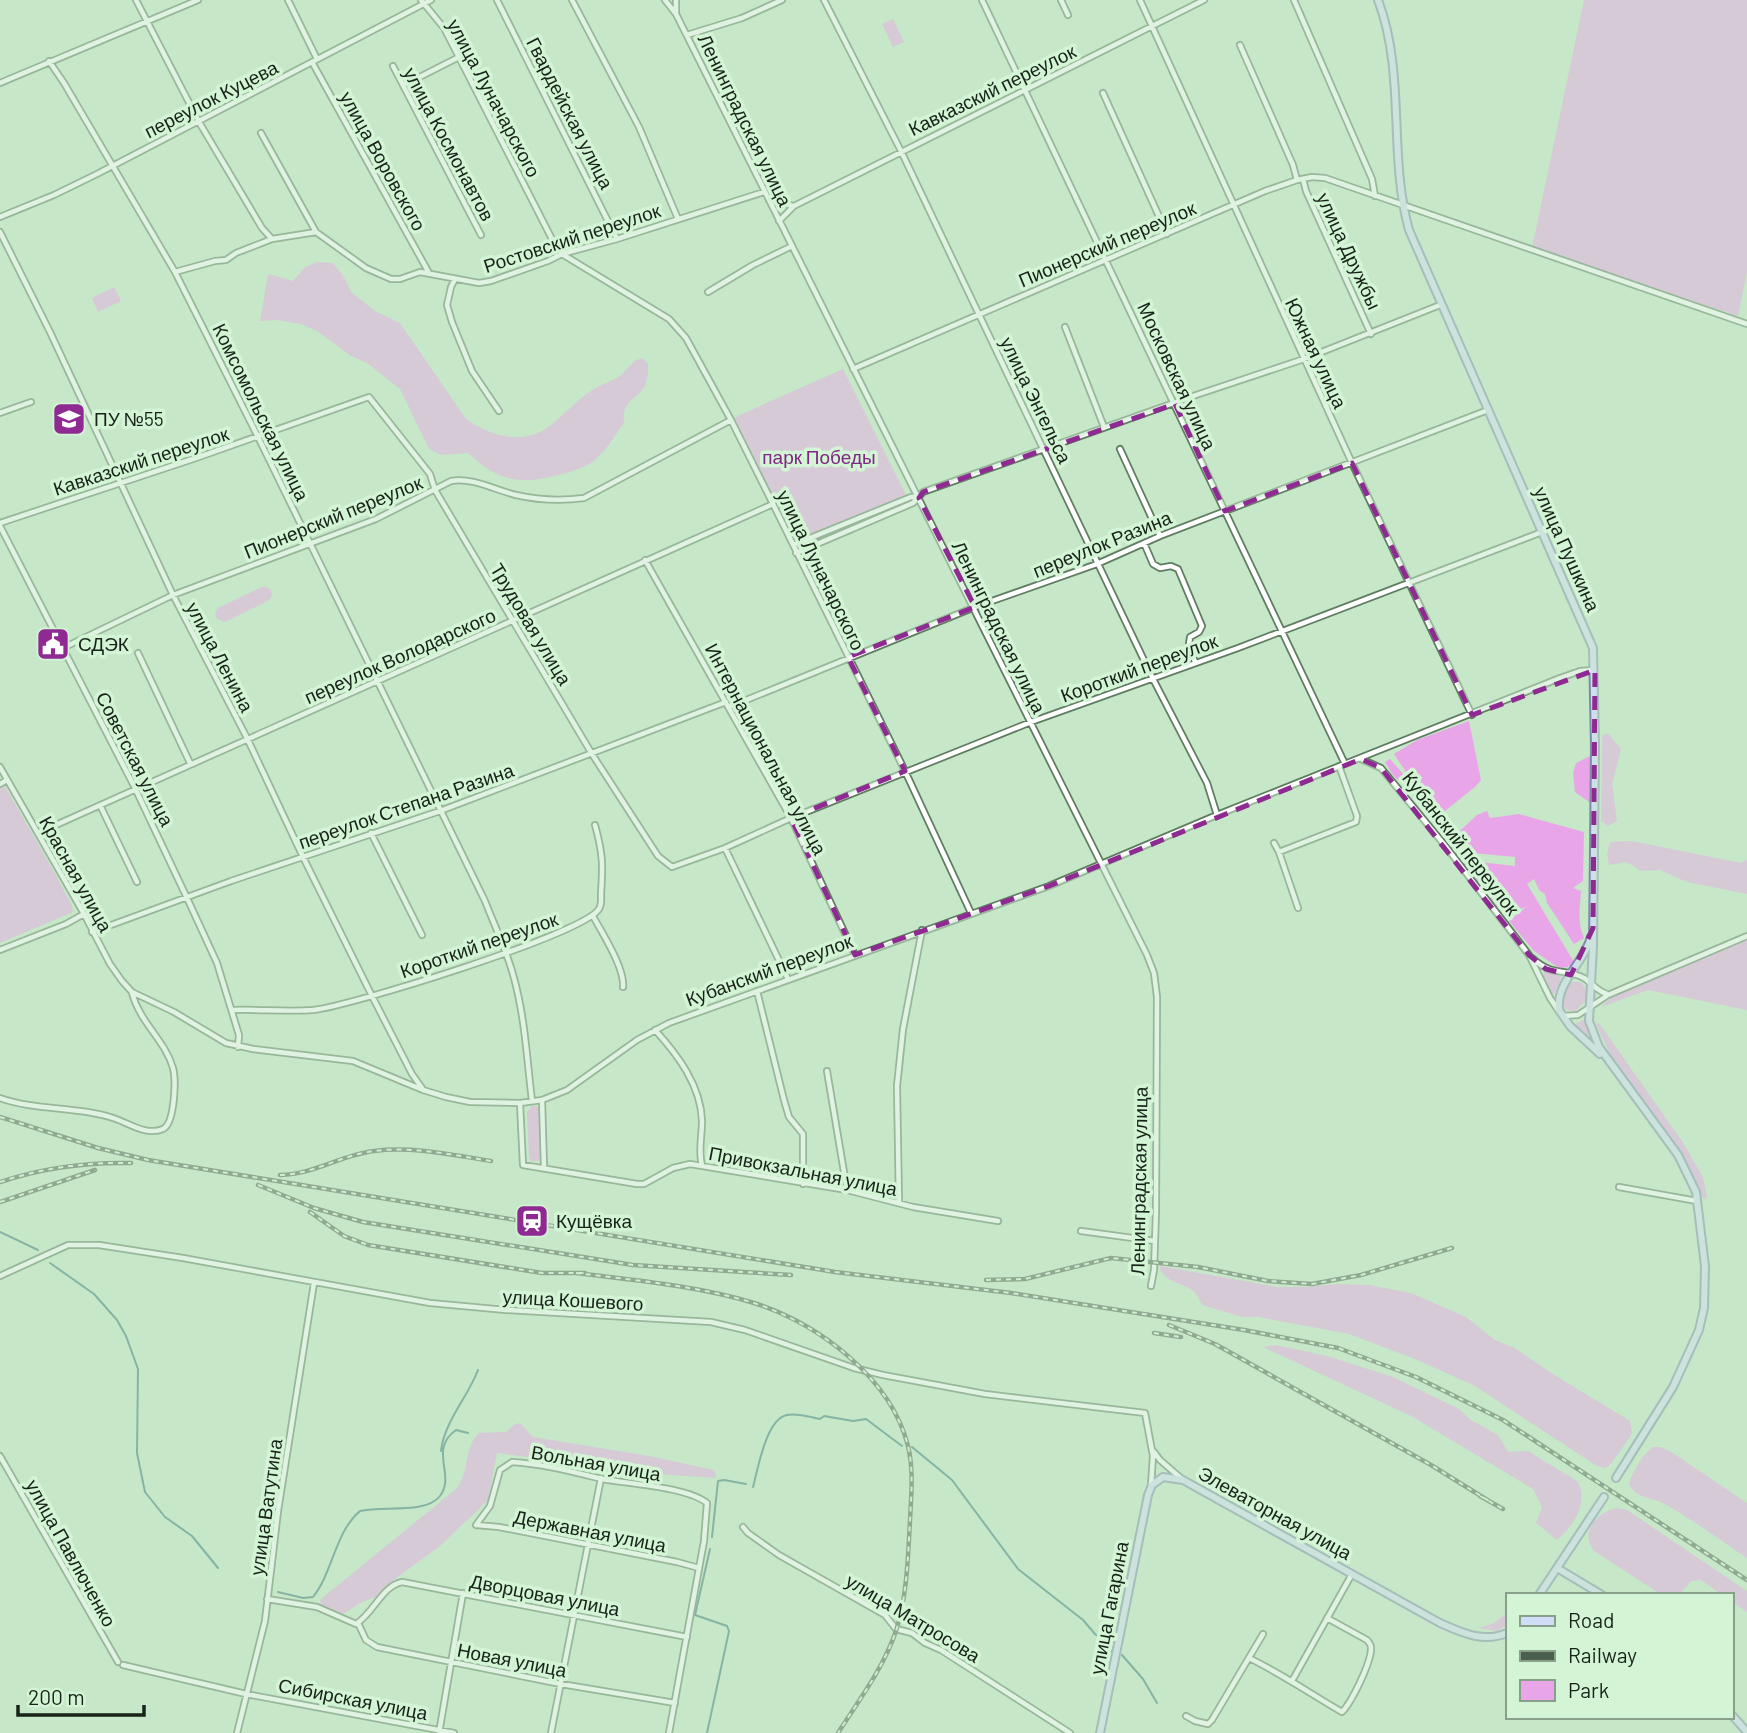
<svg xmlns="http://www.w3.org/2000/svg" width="1747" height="1733" font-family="Barlow,sans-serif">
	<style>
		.green { fill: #e8a6e8 }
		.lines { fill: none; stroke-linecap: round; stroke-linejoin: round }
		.stream { stroke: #37767a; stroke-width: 2 }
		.minor-casing { stroke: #607d62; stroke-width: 8 }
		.major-casing { stroke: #7c8ca6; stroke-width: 10 }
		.minor { stroke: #fff; stroke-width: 4.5 }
		.major { stroke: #d1dcf7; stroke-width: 6 }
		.rail-casing { stroke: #4c5f4e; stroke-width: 4.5 }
		.rail { stroke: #d3f4d5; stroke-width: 2; stroke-dasharray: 5; stroke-linecap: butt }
		.marked { fill: none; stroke: #8e2a91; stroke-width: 5; stroke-dasharray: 14 9; stroke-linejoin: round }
		.labels { text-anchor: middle; stroke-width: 7; stroke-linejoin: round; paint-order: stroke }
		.street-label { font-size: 19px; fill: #172318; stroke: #d3f4d5 }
		.poi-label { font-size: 19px; fill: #172318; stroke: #d3f4d5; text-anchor: start }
		.park-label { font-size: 19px; fill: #812684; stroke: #d3f4d5 }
	</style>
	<rect width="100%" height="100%" fill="#c6e7c8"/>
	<!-- green -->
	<path class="green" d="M1584 0H1747V272L1738 316 1532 248Z
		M893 19 904 42 893 47 882 24Z
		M317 262 333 263 344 277 351 292 375 311 400 323 466 419C492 437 525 446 551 425 564 415 575 402 588 393 597 386 607 383 617 378 627 372 630 361 642 358L648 364C651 404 620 391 624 423 615 435 607 449 597 458 588 467 575 470 563 474 521 485 500 483 468 453L441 455 429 449 400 389 367 363 351 356 317 331 301 324 278 320 260 321 268 274 293 281 305 267Z
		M114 287 121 301 98 312 92 298Z
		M843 369 906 495 795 542 733 418Z
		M262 587C268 586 272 590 272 596L268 601 225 622 217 619 215 613 218 608Z
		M1469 721 1481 780 1475 787 1436 818 1428 816 1406 779V772L1394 754 1417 740Z
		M1608 733 1621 749 1612 784 1617 821 1608 826 1601 821 1602 736Z
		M1592 755V804L1575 792 1573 773 1576 763Z
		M1390 759 1404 775 1402 779 1398 780 1392 774 1385 762Z
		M5 786 57 877 72 906 73 912 0 943V789Z
		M1487 811 1490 818 1519 814 1584 832 1583 881 1573 888 1581 891C1580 908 1577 922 1584 938L1574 944 1547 903 1545 894 1539 890 1534 879 1527 884 1574 962 1568 967 1559 968 1534 951 1509 921 1526 907 1509 912 1500 910 1464 863 1470 861 1515 866V857L1462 852 1451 839 1477 815Z
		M1632 841 1741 863 1747 860V894L1687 882 1660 870 1641 871 1627 862 1609 865 1607 854 1610 842Z
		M1747 940V1010L1648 990 1601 1007 1614 995Z
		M1545 971 1562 977 1553 996 1543 974Z
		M1572 982H1581L1587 991 1585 1001 1575 1012 1565 1009C1559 1000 1563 989 1572 982Z
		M1587 1017 1589 1029 1596 1048 1574 1025Z
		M1599 1023 1684 1144 1703 1177 1707 1197 1704 1199 1697 1190 1681 1151 1611 1056 1596 1024Z
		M532 1106H537L540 1110 541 1158 539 1161H531L529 1158 527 1112Z
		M1160 1266 1277 1287H1306L1338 1284 1369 1285 1411 1293 1466 1317 1495 1340 1515 1348 1548 1371 1630 1421 1632 1434 1611 1464 1605 1468 1597 1466 1475 1386 1415 1359 1349 1334 1258 1317H1242L1202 1305C1192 1278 1175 1291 1160 1270Z
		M1276 1345 1327 1356 1393 1377 1459 1409 1471 1420 1498 1435 1508 1452 1528 1451 1577 1481C1590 1502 1573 1526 1557 1540L1536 1523 1542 1507 1533 1489 1411 1416 1263 1347Z
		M520 1423 533 1437 649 1456 714 1470 716 1478 670 1475 497 1453 488 1500 478 1510 440 1546 395 1579 378 1596 360 1603 343 1614 328 1610 320 1603 321 1599 456 1489C470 1473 463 1448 479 1433L506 1432 514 1425Z
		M1653 1447H1661L1673 1453 1747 1503V1558C1720 1540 1693 1520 1665 1504 1652 1497 1636 1499 1629 1484 1633 1471 1642 1455 1653 1447Z
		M1617 1508 1627 1510 1747 1591V1612L1731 1601V1595H1722L1701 1580 1691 1581 1679 1595H1662L1594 1551C1579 1532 1597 1512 1617 1508Z
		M1507 1613V1625L1497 1631 1479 1628 1494 1623Z"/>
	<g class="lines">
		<!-- stream -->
		<path class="stream" d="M0 1232 38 1250
			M50 1263 94 1294 117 1320 126 1336 138 1369 137 1453 145 1492 165 1517 192 1536 218 1568
			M912 1447 952 1480 1018 1569 1083 1620 1095 1634 1105 1642 1111 1651
			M441 1451C444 1422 468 1397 478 1370
			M753 1487C758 1469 766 1419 787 1415 798 1413 810 1417 820 1419L824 1416 853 1421 866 1419 902 1446
			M712 1537 718 1481 724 1480 746 1484
			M278 1592 303 1598 313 1597C333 1572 335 1532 360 1511 382 1505 425 1515 440 1496 456 1475 428 1450 456 1430L468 1433
			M1122 1655 1143 1679 1157 1703
			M707 1733 729 1631 727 1626 695 1615 710 1549"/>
		<defs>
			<path id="minor" d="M136 0 197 118
				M288 0 317 59
				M421 0 444 28 554 243 562 254 669 319 686 338 731 420 773 504 905 771 971 913
				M497 0 617 239
				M572 0 639 127 678 219
				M665 0 676 14 1147 955 1154 973 1157 997 1156 1212 1154 1270 1151 1286
				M676 0V13
				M824 0 901 151 1152 677 1207 783 1217 815
				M982 0 1345 764
				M1061 0 1068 15
				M1140 0 1352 463 1472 715
				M1294 0 1372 179 1375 196
				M687 35 742 18 782 0
				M1240 45 1293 165 1297 180
				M49 61 64 83 175 272 258 437 485 901C495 927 507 951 514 978 525 1018 527 1060 532 1101
				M312 62 429 273
				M393 66 481 235
				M0 83 198 0
				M404 85 459 57
				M1103 93 1167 234
				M199 122 262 228 272 239
				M261 133 316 232
				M1303 179 1306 191 1371 334
				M769 200 793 206
				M0 217 54 195 97 174 431 0
				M779 221 794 206 1204 0
				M0 232 50 332 173 595 247 738 303 857 372 996 412 1074 422 1088
				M175 272 215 261 226 260 236 253 272 239 316 232 366 268 391 279H400L420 272 479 283 491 281 548 261 562 254 617 239 764 192
				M455 279 451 287 447 305 452 322 472 371 499 411
				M708 292 753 265 792 246
				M1065 327 1104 427
				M853 369 1265 191 1297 180 1312 177 1325 178 1747 324
				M0 413 31 402
				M1120 449 1160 536
				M0 523 196 458 369 397 430 474 435 490 592 754 658 856 672 867 725 848 791 818 1031 722 1238 648 1542 532
				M0 526 135 788 187 898 217 963 239 1035 238 1047
				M1144 543 1153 564 1160 568 1171 566 1178 569 1202 626 1199 632 1190 637 1189 644 1195 662
				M793 545 911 497H918
				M796 553 913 503 923 492 1199 394 1304 359 1440 305
				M645 560 791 818 855 955
				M63 648 173 595 376 519 451 481C472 477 495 490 516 495 538 500 562 501 584 498L731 420
				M138 653 190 763
				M729 707 975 607 1097 564 1160 536 1488 410
				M1361 759 1381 768 1447 848 1529 955 1550 998 1558 1010
				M0 767 84 914 110 964 122 981 132 992 174 1012 226 1043 253 1049 353 1061 423 1090 446 1097 470 1102 520 1103 542 1100 567 1090 637 1040 669 1023 1049 886 1217 815 1560 678 1580 671 1594 670
				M0 784 7 780
				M100 805 137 882
				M38 833 773 504
				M371 833 422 935
				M1274 843 1279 852 1298 908
				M725 848 788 979
				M1279 852 1356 822 1357 816 1339 766
				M593 916C602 933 625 968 623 987
				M92 932 231 881 440 811 726 702
				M0 950 66 924 84 914
				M1532 958C1554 978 1564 967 1584 978 1592 983 1597 991 1607 994
				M757 991 784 1100 789 1117 803 1134V1184
				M232 1010C259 1009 286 1012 313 1010 350 1006 584 934 599 909 602 904 601 899 601 894 603 865 603 854 595 825
				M1563 1016 1578 1015 1608 995 1747 936
				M655 1030C678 1055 701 1086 702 1121 702 1136 698 1151 702 1165
				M827 1071 847 1190
				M0 1098C37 1111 79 1106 116 1119 130 1124 147 1136 163 1129 175 1123 176 1080 173 1068 165 1040 140 1023 132 993
				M542 1100 544 1168
				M520 1103 523 1165 637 1184H644L673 1168 690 1164 847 1190 913 1207 998 1221
				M1619 1187 1697 1201
				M899 1203 897 1086 903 1029 922 930
				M1081 1231 1155 1241
				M0 1276 68 1245H99L183 1258 430 1303 506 1310 711 1322 745 1330 854 1368 883 1375 985 1394 1145 1413 1153 1456 1151 1485
				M1154 1452 1160 1460 1183 1480
				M0 1456 118 1662
				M476 1525 490 1506 500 1470 512 1462C543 1464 573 1472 602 1479 629 1484 687 1487 707 1503L704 1541 669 1733
				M477 1525 499 1527 677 1562 699 1568
				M743 1527 748 1533 779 1555 885 1615 896 1629 912 1633 925 1643 941 1650 1070 1733
				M267 1599 317 1607 356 1624C373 1614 382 1586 402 1582L687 1637
				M358 1623 366 1640 377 1647 561 1684 675 1703
				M1249 1658C1282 1674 1311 1694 1342 1712 1352 1702 1370 1664 1371 1650 1371 1645 1371 1645 1367 1640L1327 1618
				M123 1665 246 1694 454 1733
				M1292 1681 1352 1574
				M1186 1716 1195 1721 1208 1724 1212 1720 1263 1634
				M237 1733 265 1621 278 1511 314 1283
				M439 1733 463 1593
				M551 1733 601 1478"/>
			<path id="major" d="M1378 0C1406 74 1388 155 1409 230L1593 648 1595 747 1593 946 1589 1021 1599 1047 1678 1155 1696 1192 1705 1266 1704 1308 1699 1330 1673 1387 1616 1478
				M1591 937C1584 964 1556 981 1559 1010L1570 1026 1600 1054
				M1557 1568 1602 1595
				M1539 1595 1604 1497
				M1731 1714 1747 1732
				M1100 1733 1148 1495 1152 1485 1163 1477 1183 1480 1440 1623C1463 1633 1483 1643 1507 1633"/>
		</defs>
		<!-- minor casing -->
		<use href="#minor" class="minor-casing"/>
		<!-- major casing -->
		<use href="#major" class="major-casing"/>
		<!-- minor -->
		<use href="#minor" class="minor"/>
		<!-- major -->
		<use href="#major" class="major"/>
		<defs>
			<path id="rail" d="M0 1117 98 1148 148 1160 835 1272 1011 1293 1244 1330 1338 1348 1416 1377 1503 1420 1747 1580
				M280 1175C315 1174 341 1155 374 1151 413 1146 452 1155 491 1161
				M0 1182C42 1168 86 1162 131 1163
				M258 1185 314 1208 363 1222 633 1265 791 1275
				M0 1202 95 1170
				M310 1212 344 1236 368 1245 542 1273H585
				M576 1273C633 1280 699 1286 754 1303 819 1324 891 1378 908 1446 914 1471 911 1496 910 1521 908 1556 907 1597 896 1631 883 1669 859 1700 838 1733
				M986 1280 1025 1279 1111 1258 1198 1267 1268 1281 1312 1284 1361 1275 1452 1248
				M1169 1325 1215 1344 1431 1465 1489 1501
				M1154 1333 1181 1337
				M1480 1496 1503 1509"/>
		</defs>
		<!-- rail casing -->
		<use href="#rail" class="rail-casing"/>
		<!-- rail -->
		<use href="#rail" class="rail"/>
	</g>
	<!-- marked area -->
	<path d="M0 0H1747V1733H0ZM1175 404 1225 511 1352 463 1472 715 1595 670 1593 928 1571 975 1546 969 1529 955 1381 768 1361 759 1049 886 855 955 791 818 905 771 848 657 975 607 919 498 923 492Z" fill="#c6e7c8" fill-opacity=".55" fill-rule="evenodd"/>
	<path class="marked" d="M1175 404 1225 511 1352 463 1472 715 1595 670 1593 928 1571 975 1546 969 1529 955 1381 768 1361 759 1049 886 855 955 791 818 905 771 848 657 975 607 919 498 923 492Z"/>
	<!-- icons -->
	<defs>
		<symbol id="university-square" viewBox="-11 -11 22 22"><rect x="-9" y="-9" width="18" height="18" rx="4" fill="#8e2a91" stroke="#d3f4d5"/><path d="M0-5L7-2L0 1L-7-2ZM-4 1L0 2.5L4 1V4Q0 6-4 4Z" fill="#fff"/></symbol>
		<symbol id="civic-square" viewBox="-11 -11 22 22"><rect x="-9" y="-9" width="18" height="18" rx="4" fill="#8e2a91" stroke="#d3f4d5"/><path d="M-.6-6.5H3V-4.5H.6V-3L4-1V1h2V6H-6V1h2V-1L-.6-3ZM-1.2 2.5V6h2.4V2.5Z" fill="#fff"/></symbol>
		<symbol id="station-square" viewBox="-11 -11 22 22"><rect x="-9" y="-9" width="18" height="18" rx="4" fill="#8e2a91" stroke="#d3f4d5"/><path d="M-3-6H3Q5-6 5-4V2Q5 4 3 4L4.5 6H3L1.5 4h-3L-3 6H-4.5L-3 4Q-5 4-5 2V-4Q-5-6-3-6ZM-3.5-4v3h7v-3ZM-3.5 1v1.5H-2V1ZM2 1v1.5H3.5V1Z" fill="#fff"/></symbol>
	</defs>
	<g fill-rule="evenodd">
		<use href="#university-square" x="50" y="400" width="38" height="38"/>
		<use href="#civic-square" x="34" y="625" width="38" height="38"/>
		<use href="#station-square" x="513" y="1202" width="38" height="38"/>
	</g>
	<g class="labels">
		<!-- street labels -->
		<g class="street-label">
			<text transform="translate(992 90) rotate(-26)" y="7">Кавказский переулок</text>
			<text transform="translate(494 98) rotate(62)" y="7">улица Луначарского</text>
			<text transform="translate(211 99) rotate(-27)" y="7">переулок Куцева</text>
			<text transform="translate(570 113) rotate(63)" y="7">Гвардейская улица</text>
			<text transform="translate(745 120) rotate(64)" y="7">Ленинградская улица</text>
			<text transform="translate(449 144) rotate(62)" y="7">улица Космонавтов</text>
			<text transform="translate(383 161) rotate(61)" y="7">улица Воровского</text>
			<text transform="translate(572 238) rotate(-18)" y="7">Ростовский переулок</text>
			<text transform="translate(1107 244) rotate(-23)" y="7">Пионерский переулок</text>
			<text transform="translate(1349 251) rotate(65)" y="7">улица Дружбы</text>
			<text transform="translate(1316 353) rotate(65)" y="7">Южная улица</text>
			<text transform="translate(1177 376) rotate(65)" y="7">Московская улица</text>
			<text transform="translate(1036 400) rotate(64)" y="7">улица Энгельса</text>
			<text transform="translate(261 412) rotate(64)" y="7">Комсомольская улица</text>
			<text transform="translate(141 461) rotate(-18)" y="7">Кавказский переулок</text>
			<text transform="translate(333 517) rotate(-22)" y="7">Пионерский переулок</text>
			<text transform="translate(1102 544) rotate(-22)" y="7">переулок Разина</text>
			<text transform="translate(1567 549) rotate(66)" y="7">улица Пушкина</text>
			<text transform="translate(821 570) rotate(64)" y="7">улица Луначарского</text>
			<text transform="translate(531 624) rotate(59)" y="7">Трудовая улица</text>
			<text transform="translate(999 627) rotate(64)" y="7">Ленинградская улица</text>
			<text transform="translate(400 656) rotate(-24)" y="7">переулок Володарского</text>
			<text transform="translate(220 657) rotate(62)" y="7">улица Ленина</text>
			<text transform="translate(1139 668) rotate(-20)" y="7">Короткий переулок</text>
			<text transform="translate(766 749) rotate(62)" y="7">Интернациональная улица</text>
			<text transform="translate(135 759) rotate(63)" y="7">Советская улица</text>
			<text transform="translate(406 806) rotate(-19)" y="7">переулок Степана Разина</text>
			<text transform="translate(1461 843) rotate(52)" y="7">Кубанский переулок</text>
			<text transform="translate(76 874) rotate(61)" y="7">Красная улица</text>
			<text transform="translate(479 945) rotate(-19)" y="7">Короткий переулок</text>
			<text transform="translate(769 970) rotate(-20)" y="7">Кубанский переулок</text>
			<text transform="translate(803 1171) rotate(11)" y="7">Привокзальная улица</text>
			<text transform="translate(1139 1181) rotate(-89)" y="7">Ленинградская улица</text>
			<text transform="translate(573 1300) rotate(3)" y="7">улица Кошевого</text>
			<text transform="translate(596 1463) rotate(10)" y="7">Вольная улица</text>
			<text transform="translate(266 1507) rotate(-82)" y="7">улица Ватутина</text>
			<text transform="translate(1275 1513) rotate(29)" y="7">Элеваторная улица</text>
			<text transform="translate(590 1531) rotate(11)" y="7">Державная улица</text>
			<text transform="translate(71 1553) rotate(61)" y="7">улица Павлюченко</text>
			<text transform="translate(545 1595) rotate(11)" y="7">Дворцовая улица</text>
			<text transform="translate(1109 1608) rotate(-79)" y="7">улица Гагарина</text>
			<text transform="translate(913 1618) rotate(31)" y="7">улица Матросова</text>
			<text transform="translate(512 1660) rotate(11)" y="7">Новая улица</text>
			<text transform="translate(353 1699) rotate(11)" y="7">Сибирская улица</text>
		</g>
		<!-- poi labels -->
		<g class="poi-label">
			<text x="94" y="426">ПУ №55</text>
			<text x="78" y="651">СДЭК</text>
			<text x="556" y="1228">Кущёвка</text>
		</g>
		<!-- park labels -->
		<g class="park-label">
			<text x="819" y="464">парк Победы</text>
		</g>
	</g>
	<!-- legend -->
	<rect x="1506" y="1593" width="228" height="126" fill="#d3f4d5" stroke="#88a089" stroke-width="2"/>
	<rect x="1520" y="1616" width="35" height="10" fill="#d1dcf7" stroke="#88a089" stroke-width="2"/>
	<text x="1568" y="1628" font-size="21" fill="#172318">Road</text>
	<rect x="1520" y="1651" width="35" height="10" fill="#4c5f4e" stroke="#88a089" stroke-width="2"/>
	<text x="1568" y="1663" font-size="21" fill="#172318">Railway</text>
	<rect x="1520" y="1680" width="35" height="21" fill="#e8a6e8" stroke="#88a089" stroke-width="2"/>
	<text x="1568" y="1698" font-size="21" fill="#172318">Park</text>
	<!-- scale -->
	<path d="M18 1705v10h126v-10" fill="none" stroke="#172318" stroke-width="3.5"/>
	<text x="28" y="1705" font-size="21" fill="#172318" stroke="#d3f4d5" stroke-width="5" paint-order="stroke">200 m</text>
</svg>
